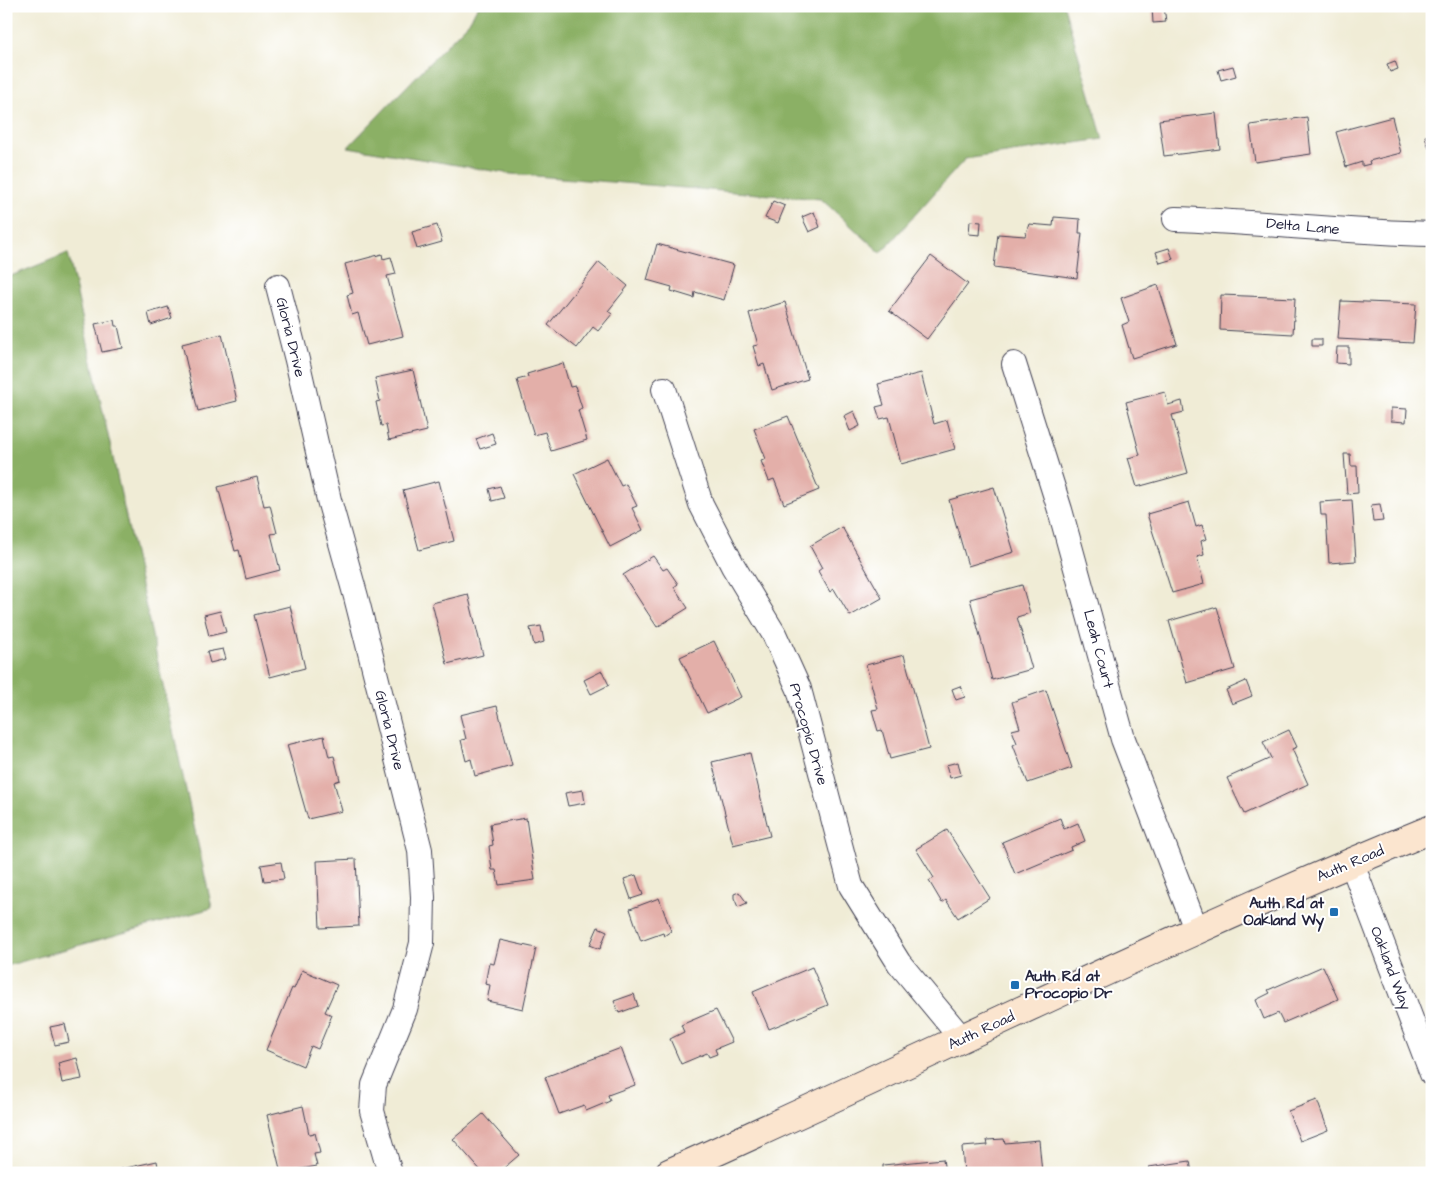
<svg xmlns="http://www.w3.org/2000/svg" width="1438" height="1179" font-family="'Architects Daughter',sans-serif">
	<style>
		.forest { fill: #8bb065; stroke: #566950 }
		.building { fill: #e3afa9 }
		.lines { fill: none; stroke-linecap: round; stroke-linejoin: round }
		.minor-casing { stroke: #414052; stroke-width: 26 }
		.secondary-casing { stroke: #414052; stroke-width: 30 }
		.minor { stroke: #fff; stroke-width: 24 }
		.secondary { stroke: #fbe5cf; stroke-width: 28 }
		.poi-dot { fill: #1f6fb2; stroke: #fff; stroke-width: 2 }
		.labels { text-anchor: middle; stroke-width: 4; stroke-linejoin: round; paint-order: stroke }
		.street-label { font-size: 15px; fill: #22223b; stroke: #fff }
		.poi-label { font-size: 15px; font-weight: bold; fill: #22223b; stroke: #fff; text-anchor: end }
	</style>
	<rect width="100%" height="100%" fill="#fff"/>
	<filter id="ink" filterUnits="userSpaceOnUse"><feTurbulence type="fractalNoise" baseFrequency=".02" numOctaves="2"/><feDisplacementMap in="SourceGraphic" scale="10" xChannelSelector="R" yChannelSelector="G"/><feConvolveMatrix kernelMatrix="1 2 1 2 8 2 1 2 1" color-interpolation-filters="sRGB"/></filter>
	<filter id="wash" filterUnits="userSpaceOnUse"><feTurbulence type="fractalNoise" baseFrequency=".0096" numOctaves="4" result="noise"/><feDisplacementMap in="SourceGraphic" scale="20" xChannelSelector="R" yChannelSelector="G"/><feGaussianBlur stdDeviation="1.12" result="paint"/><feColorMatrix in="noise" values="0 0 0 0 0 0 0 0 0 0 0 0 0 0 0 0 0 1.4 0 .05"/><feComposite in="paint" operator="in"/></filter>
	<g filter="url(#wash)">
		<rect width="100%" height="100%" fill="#f0ecd6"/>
		<!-- forest -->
		<path class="forest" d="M478 6H1064L1103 139 965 159 881 253 821 199 511 174 348 147 469 22Z
			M68 253 212 908 6 966V278Z"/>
		<g id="blocks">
			<!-- building -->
			<path class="building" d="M1164 6 1166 22 1153 23 1152 7Z
				M1395 61 1398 69 1390 72 1387 64Z
				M1233 66 1236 76 1221 80 1218 70Z
				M1216 113 1220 149 1164 156 1159 120Z
				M1307 117 1311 154 1255 162 1250 125Z
				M1392 117 1401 153 1369 161 1370 164 1362 166V162L1346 167 1336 132Z
				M1432 134V154H1431L1425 136Z
				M773 201 785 206 778 223 765 218Z
				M814 212 820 227 809 232 802 217Z
				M1054 217 1080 219 1079 233H1082L1077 278 994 267 998 234 1025 236 1029 224 1053 226Z
				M970 221 981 222 980 235 969 234Z
				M437 225 442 242 417 249 412 232Z
				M657 244 734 265 724 300 695 292 694 298 671 291 672 287 647 280Z
				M1169 248 1173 259 1160 263 1156 252Z
				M382 254 383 259 391 257 396 274 387 276 403 336 367 345 358 313 352 315 347 295 353 293 345 264Z
				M931 256 968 284 927 339 889 311Z
				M599 262 628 286 608 311 612 314 598 331 593 327 577 348 548 325Z
				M1158 285 1177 344 1132 358 1122 325 1129 322 1121 298Z
				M1221 295 1295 298 1293 334 1220 330Z
				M1341 301 1416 304 1413 343 1338 339Z
				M785 302 808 379 772 390 764 364 759 366 753 346 758 345 749 313Z
				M168 307 172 318 151 325 148 313Z
				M114 320 115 326H118L123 348 102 352 95 324Z
				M222 334 237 401 198 411 182 344Z
				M1312 339H1322V346H1312Z
				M1337 347H1349V364L1336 363Z
				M563 363 570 387 575 386 582 408 578 410 587 440 551 451 545 432 534 435 517 380 528 377 527 374Z
				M413 370 427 431 389 440 386 425 381 426 376 402 380 401 375 378Z
				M921 373 934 424 947 420 955 449 901 464 889 417 880 419 876 407 884 405 878 384Z
				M1165 392 1168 405 1182 401 1184 412 1172 415 1188 473 1137 487 1128 458 1140 455 1126 402Z
				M1391 408 1407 409 1406 422 1391 421Z
				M854 411 860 426 850 431 844 416Z
				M788 416 819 490 784 504 774 479 769 481 761 461 766 459 754 429Z
				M492 433 496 444 480 449 476 439Z
				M1344 454H1350L1351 466H1357L1358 493 1347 494Z
				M607 458 621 486 626 484 637 506 632 508 643 530 610 547 574 474Z
				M257 477 264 506 270 505 277 533 271 534 280 570 246 579 239 550 235 551 218 487Z
				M439 481 454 541 419 550 403 490Z
				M500 486 504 498 492 501 489 489Z
				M994 487 1014 552 968 566 949 500Z
				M1352 500 1356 561 1329 563 1326 515H1321L1320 502Z
				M1189 502 1196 527 1202 525 1206 539 1201 541 1204 555 1197 557 1204 584 1172 593 1147 514Z
				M1380 504 1383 521 1373 522 1371 505Z
				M842 527 882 598 850 616 834 589 830 592 818 571 822 568 810 546Z
				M653 556 663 570 667 568 678 584 674 587 688 608 657 627 623 575Z
				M1022 585 1030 613 1017 617 1032 669 992 680 970 599Z
				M468 594 483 655 447 664 432 603Z
				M290 606 305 668 270 677 254 615Z
				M1217 607 1235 669 1187 683 1169 621Z
				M220 611 226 632 209 636 204 615Z
				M541 626 544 642 534 645 530 628Z
				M714 641 741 697 707 713 680 657Z
				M223 649 226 659 210 663 207 652Z
				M904 655 929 749 890 759 882 730 878 731 872 710 878 709 866 665Z
				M602 671 609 685 591 694 584 680Z
				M1246 681 1252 696 1232 704 1226 690Z
				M960 686 965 697 956 700 952 689Z
				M1046 690 1072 768 1028 783 1013 745 1017 743 1012 730 1020 728 1012 702Z
				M497 706 512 766 475 776 471 759 466 761 461 740 466 739 460 715Z
				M1289 730 1297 747 1292 749 1308 784 1244 814 1227 778 1271 758 1263 742Z
				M324 736 329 757 334 756 340 780 334 782 342 811 308 819 287 745Z
				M750 753 770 836 733 845 712 762Z
				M958 762 961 775 950 778 946 765Z
				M583 790 585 803 568 806 565 793Z
				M526 818 535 880 499 885 496 870H492L489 846 493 845 490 824Z
				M1060 818 1064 829 1078 823 1085 841 1071 847 1072 850 1015 874 1002 842Z
				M947 830 990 898 958 918 946 900 942 903 929 881 934 878 916 849Z
				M356 859 359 926 320 928 317 861Z
				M281 862 284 879 264 881 261 865Z
				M636 875 643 895 631 899 624 879Z
				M739 892 747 903 738 907 734 898V894Z
				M659 898 671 931 664 936 663 933 641 941 630 909Z
				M598 927 607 931 600 949 590 945Z
				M500 940 536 948 523 1009 487 1001 490 985 485 984 489 963 494 964Z
				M1323 966 1338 999 1283 1023 1278 1013 1264 1019 1256 1000 1270 993 1268 990Z
				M812 967 828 1005 769 1029 753 992Z
				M302 970 337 985 325 1012 332 1015 318 1049 311 1046 303 1066 266 1050 292 988 294 989Z
				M634 994 638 1006 619 1013 614 1001Z
				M716 1010 732 1042 715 1049 717 1054 709 1057 707 1053 681 1064 670 1039 684 1032 681 1025Z
				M65 1024 69 1042 55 1045 50 1027Z
				M621 1048 635 1085 608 1095 610 1101 586 1111 584 1105 559 1114 545 1077Z
				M77 1058 82 1079 62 1083 58 1063Z
				M1317 1100 1328 1130 1300 1141 1288 1111Z
				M303 1106 309 1134 315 1133 320 1153 314 1154 317 1166 281 1173 267 1115Z
				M483 1114 519 1155 498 1173H483L453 1139Z
				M1004 1139 1005 1143 1039 1140 1042 1173H964L962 1147 988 1145 987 1140Z
				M943 1159 945 1173H873L883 1170V1165Z
				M157 1161 159 1173H108V1172Z
				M1190 1161 1192 1173H1150L1149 1167Z"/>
		</g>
	</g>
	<g filter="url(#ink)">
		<use href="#blocks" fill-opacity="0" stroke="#414052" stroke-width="1"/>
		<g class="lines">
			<defs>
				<path id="minor" d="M1175 219C1261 222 1346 232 1432 234
					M278 286 297 360 329 500 356 597 420 850 423 897 422 943 405 1009 374 1085 372 1111 390 1173
					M1014 364 1060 510 1123 739 1196 929
					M664 389 701 504 733 566 774 634 799 689 851 886 899 963 962 1039
					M1351 861 1432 1074"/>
				<path id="secondary" d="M669 1173C924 1059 1173 934 1432 829"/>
			</defs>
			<!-- minor casing -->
			<use href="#minor" class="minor-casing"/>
			<!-- secondary casing -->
			<use href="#secondary" class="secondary-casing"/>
			<!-- minor -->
			<use href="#minor" class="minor"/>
			<!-- secondary -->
			<use href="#secondary" class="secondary"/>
		</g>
	</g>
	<!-- markers -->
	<g class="poi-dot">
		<rect x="1329" y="907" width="10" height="10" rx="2.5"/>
		<rect x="1010" y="980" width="10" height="10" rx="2.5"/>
	</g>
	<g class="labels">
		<!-- street labels -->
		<g class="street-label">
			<text transform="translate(1303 226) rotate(5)" y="5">Delta Lane</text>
			<text transform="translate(291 337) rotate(76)" y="5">Gloria Drive</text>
			<text transform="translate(1099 649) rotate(75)" y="5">Leah Court</text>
			<text transform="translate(390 730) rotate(76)" y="5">Gloria Drive</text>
			<text transform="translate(809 734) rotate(74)" y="5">Procopio Drive</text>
			<text transform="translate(1350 863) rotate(-23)" y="5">Auth Road</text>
			<text transform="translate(1391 968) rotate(69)" y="5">Oakland Way</text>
			<text transform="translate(981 1030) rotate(-25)" y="5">Auth Road</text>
		</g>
		<!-- poi labels -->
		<g class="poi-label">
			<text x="1324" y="908">Auth Rd at<tspan x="1324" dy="17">Oakland Wy</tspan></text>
			<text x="1025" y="981" text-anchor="start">Auth Rd at<tspan x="1025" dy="17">Procopio Dr</tspan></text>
		</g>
	</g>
	<!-- margin -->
	<rect width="1438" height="1179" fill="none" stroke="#fff" stroke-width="25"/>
</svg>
